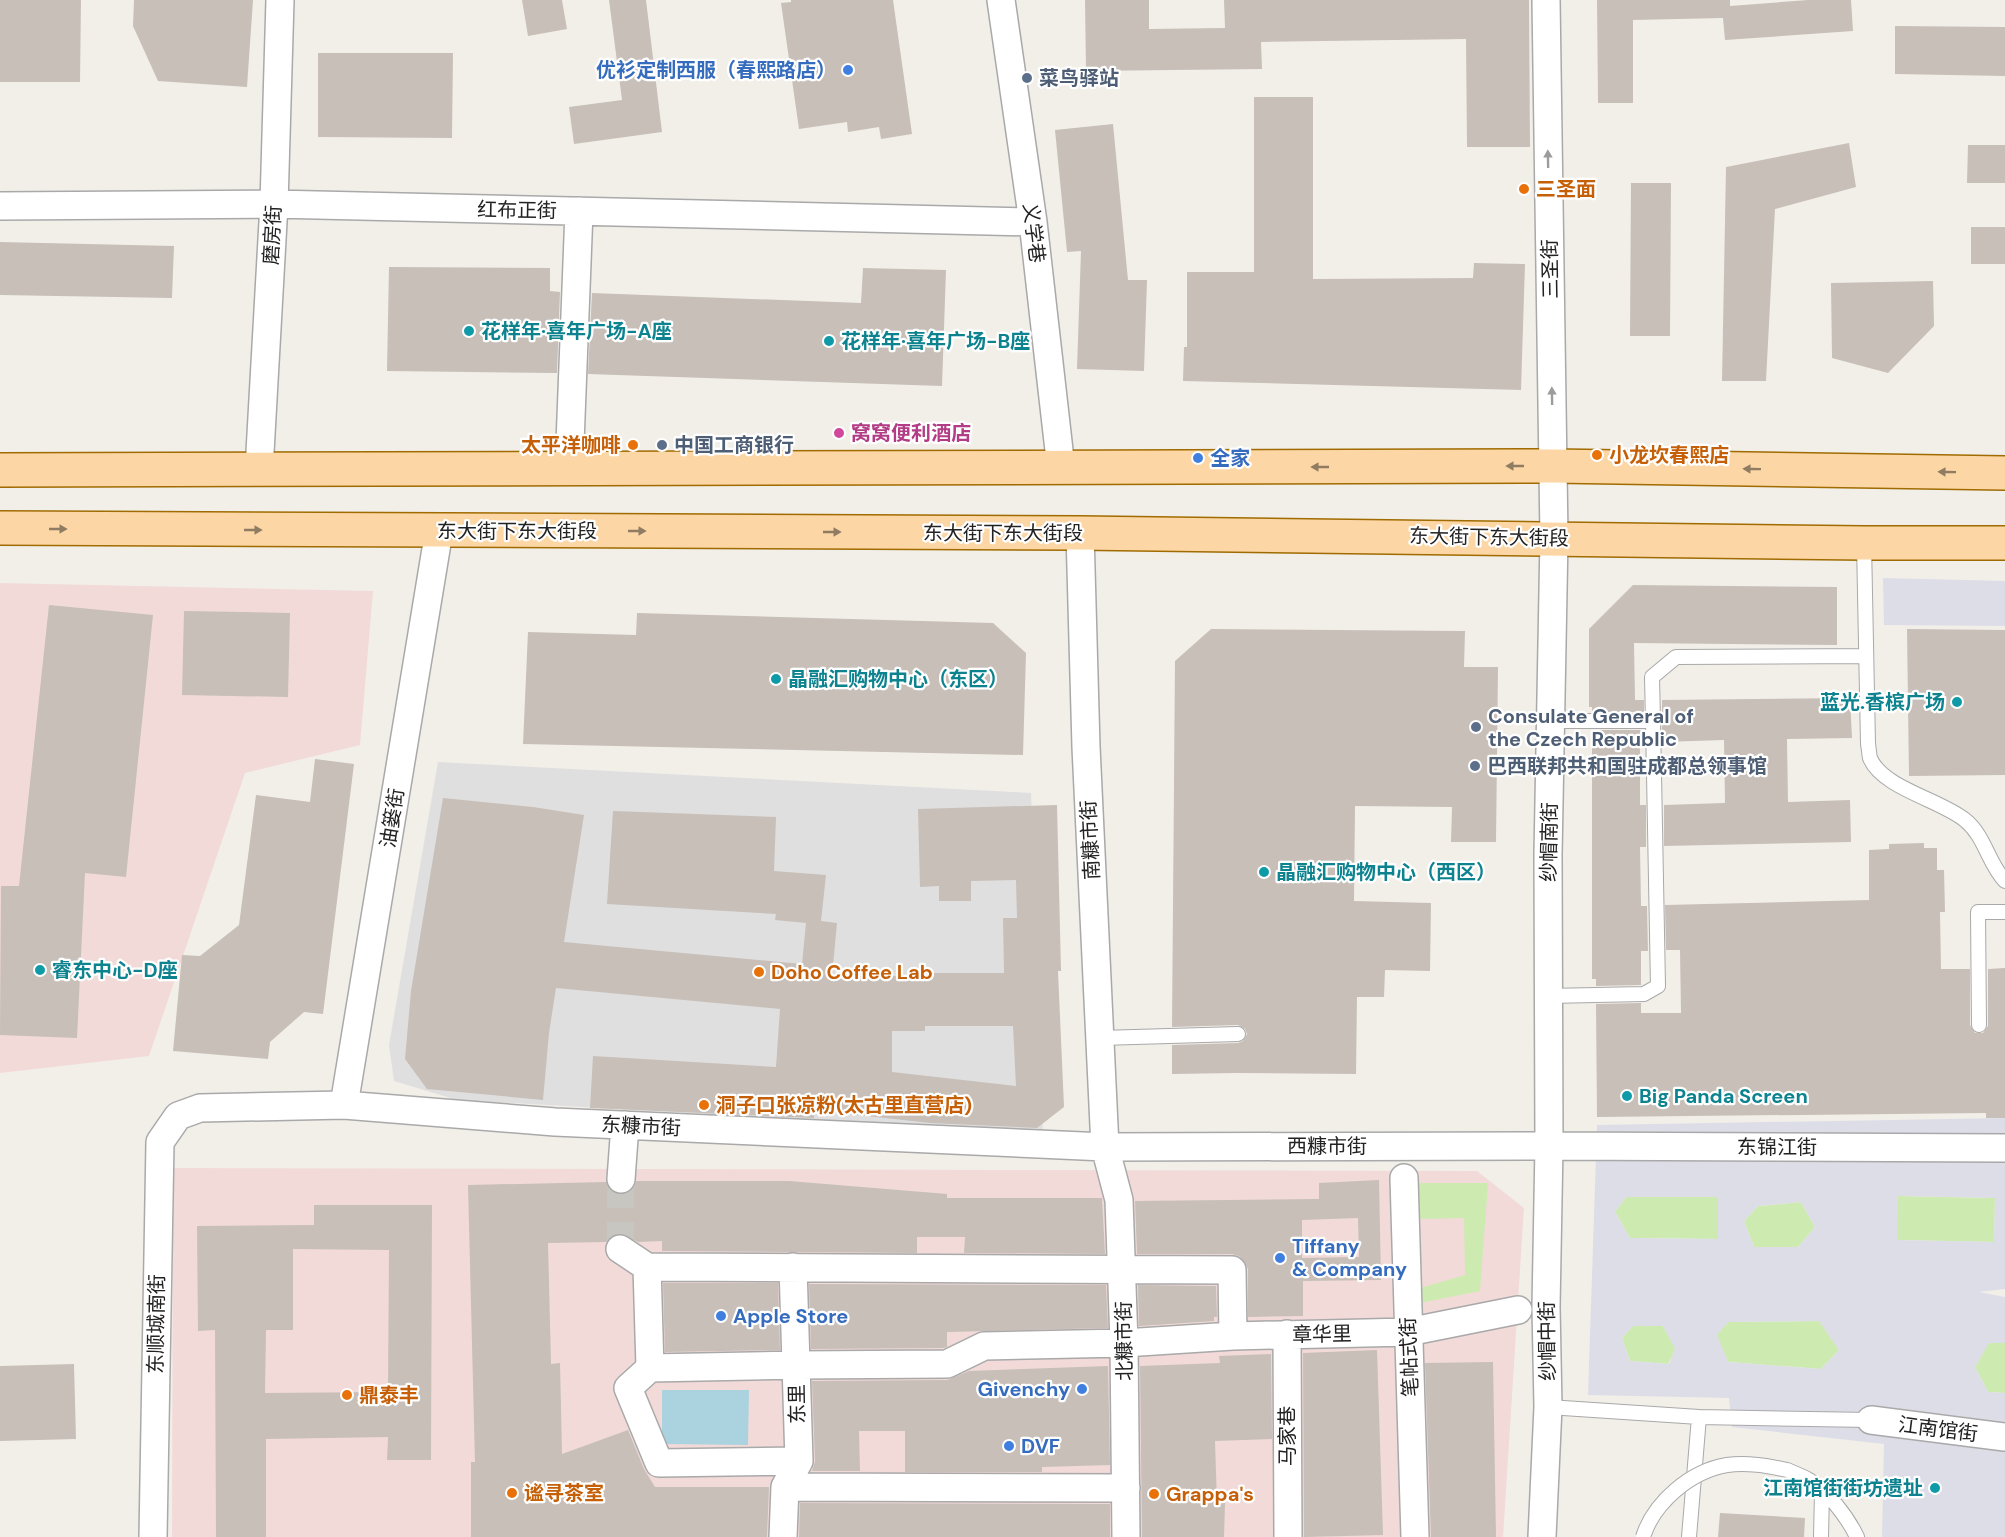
<svg xmlns="http://www.w3.org/2000/svg" width="2005" height="1537" font-family="'DM Sans','Noto Sans SC',sans-serif">
	<style>
		.residential { fill: #e0dfdf }
		.commercial { fill: #f2dad9 }
		.grass { fill: #cdebb0 }
		.plaza { fill: #dddde8; fill-rule: evenodd }
		.water { fill: #aad3df }
		.building { fill: #c7bfb8; fill-rule: evenodd }
		.lines { fill: none; stroke-linecap: round; stroke-linejoin: round }
		.street-tunnel { stroke: #c8c6c1; stroke-width: 27; stroke-dasharray: 27 14; stroke-linecap: butt }
		.lane-casing { stroke: #a9a9a9; stroke-width: 16 }
		.street-casing { stroke: #a9a9a9; stroke-width: 30 }
		.primary-casing { stroke: #a06b00; stroke-width: 36 }
		.lane { stroke: #fff; stroke-width: 14 }
		.street { stroke: #fff; stroke-width: 27 }
		.primary { stroke: #fcd6a4; stroke-width: 33 }
		.lane-bridge-casing { stroke: #a9a9a9; stroke-width: 16; stroke-linecap: butt }
		.lane-bridge { stroke: #fff; stroke-width: 14 }
		.oneway { fill: #9c9c9c }
		.oneway2 { fill: #8f7c63 }
		.shop-dot { fill: #3f7fe0; stroke: #fff; stroke-width: 2 }
		.service-dot { fill: #5c6f8a; stroke: #fff; stroke-width: 2 }
		.food-dot { fill: #e8710a; stroke: #fff; stroke-width: 2 }
		.culture-dot { fill: #0f9aa8; stroke: #fff; stroke-width: 2 }
		.hotel-dot { fill: #d1479c; stroke: #fff; stroke-width: 2 }
		.labels { text-anchor: middle; stroke-width: 4.5; stroke-linejoin: round; paint-order: stroke }
		.shop-label { font-size: 20px; font-weight: bold; fill: #366cbe; stroke: #fff; text-anchor: start }
		.service-label { font-size: 20px; font-weight: bold; fill: #4e5e75; stroke: #fff; text-anchor: start }
		.food-label { font-size: 20px; font-weight: bold; fill: #c56008; stroke: #fff; text-anchor: start }
		.street-label { font-size: 20px; fill: #222; stroke: #fff }
		.culture-label { font-size: 20px; font-weight: bold; fill: #0d838f; stroke: #fff; text-anchor: start }
		.hotel-label { font-size: 20px; font-weight: bold; fill: #b23c85; stroke: #fff; text-anchor: start }
	</style>
	<rect width="100%" height="100%" fill="#f2efe9"/>
	<!-- residential -->
	<path class="residential" d="M438 762 1031 793 1043 1133 457 1100 394 1081 389 1045Z"/>
	<!-- commercial -->
	<path class="commercial" d="M0 583 373 591 360 745 245 773 149 1056 0 1073Z
		M173 1168 1477 1171 1524 1208 1503 1537H172Z"/>
	<!-- grass -->
	<path class="grass" d="M1418 1183H1488L1480 1291 1420 1303V1288L1465 1275 1464 1218 1419 1219Z
		M1897 1196 1995 1198 1994 1242 1896 1240Z
		M1626 1197H1718L1719 1239 1630 1238 1615 1212Z
		M1801 1202 1815 1227 1798 1247H1754L1744 1221 1758 1206Z
		M1820 1321 1839 1350 1821 1369 1728 1362 1716 1335 1728 1322Z
		M1633 1326H1663L1676 1349 1668 1364 1630 1361 1622 1338Z
		M1989 1342 2005 1343V1393L1988 1392 1975 1367Z"/>
	<!-- plaza -->
	<path class="plaza" d="M1883 578 2005 581V626L1884 625Z
		M2005 1118V1289L1979 1292 2005 1297V1343H1989L1975 1367 1988 1392 2005 1393V1537H1882L1884 1444 1732 1427 1729 1398 1588 1395 1597 1125ZM1898 1196 1995 1198 1994 1242 1897 1240ZM1626 1197H1718V1239L1630 1238 1615 1212ZM1801 1202 1815 1227 1798 1247H1754L1744 1221 1758 1206ZM1819 1321 1839 1350 1821 1369 1728 1362 1717 1335 1728 1322ZM1633 1326H1663L1675 1349 1669 1364 1630 1361 1622 1338Z"/>
	<!-- water -->
	<path class="water" d="M662 1390H749L748 1445 662 1444Z"/>
	<!-- building -->
	<path class="building" d="M0 0H81L80 82H0Z
		M134 0H253L247 87 158 81 133 26Z
		M522 0H562L567 29 528 36Z
		M609 0H646L662 132 574 144 569 107 622 100Z
		M791 0H893L912 134 881 139 879 127 848 132 847 122 799 129 781 3 791 2Z
		M1085 0H1149V29L1225 28 1224 0H1529L1530 147H1467L1466 39 1261 42 1262 69 1086 71Z
		M1597 0H1730V6L1808 0H1851L1853 31 1725 40 1723 18 1633 20V103H1598Z
		M1895 26 2005 27V76L1895 74Z
		M318 53H453L452 138 318 137Z
		M1254 97H1313V279L1473 278 1474 263 1525 264 1521 390 1183 381 1184 347H1187V272H1254Z
		M1113 124 1128 280H1147L1144 371 1077 369 1081 251 1067 252 1055 130Z
		M1849 143 1856 187 1775 209 1766 381H1722L1726 167Z
		M1968 145H2005V183H1967Z
		M1631 183H1671L1670 336H1630Z
		M1971 227H2005V264H1971Z
		M0 242 174 246 172 298 0 295Z
		M389 267 550 268V291L560 292 557 373 387 371Z
		M863 268 946 270 942 386 588 374 592 293 861 303Z
		M1933 281 1934 326 1888 373 1832 358 1831 283Z
		M1633 585 1837 587V645L1634 643 1635 700H1644V712H1592V707H1589V629Z
		M49 605 153 615 126 877 85 873 77 1038 0 1035 1 886H19Z
		M184 611 290 613 288 697 182 695Z
		M637 613 993 623 1026 653 1023 755 523 744 528 632 636 635Z
		M1211 629 1465 631 1464 667H1498L1496 842H1451L1452 807 1355 806 1354 901 1431 903 1430 971 1385 970 1384 997H1357L1356 1074 1237 1073 1172 1074V1045L1238 1043 1243 1041 1247 1034 1245 1029 1238 1025 1172 1027 1175 661Z
		M1907 629 2005 630V775L1909 776Z
		M1850 698 1852 738 1787 739 1788 802 1850 800 1851 842 1664 846V805L1725 803 1724 740 1662 742V700Z
		M1592 730H1644V742H1640V805H1646V847H1640L1641 906H1647L1648 951H1641V985L1596 986V979H1592Z
		M315 759 354 764 323 1014 304 1012 270 1042 268 1059 173 1051 182 955 200 956 239 925 256 795 310 802Z
		M443 798 533 807 584 815 564 942 802 964 806 923 775 920 776 914 607 904 613 811 776 817 774 871 826 875 821 921 837 923 832 976H929V973H1004L1003 918H1017L1016 880 971 881V901H939V886L920 887 918 809 1057 805 1061 971H1058L1064 1107 1037 1128 930 1123 814 1110V1118L590 1108 593 1056 776 1067 780 1009 556 988 549 1033 543 1100 427 1089 405 1059 411 991ZM925 1026H1013L1016 1086 892 1072V1031H925Z
		M1924 843V848H1937V870H1944L1945 912H1940L1941 969H1970V1025L1975 1033H1983L1988 1026V969L2005 968V1118H1986V1113L1597 1117 1596 1004 1641 1003V1013H1681L1680 950H1666L1665 905 1869 900V850L1889 849V844Z
		M1379 1180 1381 1280 1303 1281V1316L1248 1317V1269L1245 1262 1239 1256 1232 1254H1137L1135 1201 1319 1199V1183ZM1358 1218 1359 1257 1302 1258V1220Z
		M636 1181H789L947 1194V1198H1102L1105 1254 964 1253 965 1237H917V1253L662 1251V1241L638 1242 620 1233 613 1235 606 1242 548 1243 551 1364 560 1363 562 1454 628 1430 644 1469 655 1487H769L767 1537H471V1462H475L468 1185 606 1182 612 1192 620 1195 628 1193 634 1188Z
		M314 1205H432L431 1460H387L388 1437 266 1439V1537H216L215 1330 198 1331 197 1226 314 1225ZM293 1249 389 1250 388 1392 265 1393 266 1330H293Z
		M663 1283H778L780 1350 665 1352Z
		M809 1284 1106 1285 1108 1328 947 1332V1347L943 1348 811 1349Z
		M1138 1285 1216 1286 1217 1317H1214V1321L1139 1326Z
		M1377 1350 1383 1535 1304 1537 1303 1353Z
		M1271 1354 1272 1439 1215 1441 1217 1503H1225L1224 1537H1142L1140 1366 1220 1363 1219 1356Z
		M1493 1362 1496 1537H1431L1425 1363Z
		M74 1364 76 1439 0 1441V1366Z
		M1108 1366 1110 1465 1042 1467V1472H905V1431H859L860 1471H812L815 1461 812 1381 947 1380 969 1371Z
		M800 1503 1110 1504V1537H799Z
		M1720 1513 1805 1518 1804 1537H1718Z"/>
	<g class="lines">
		<!-- street-tunnel -->
		<path class="street-tunnel" d="M620 1249 621 1179"/>
		<defs>
			<path id="lane" d="M1864 543 1868 744C1869 749 1869 754 1870 758 1882 788 1941 800 1965 820 1985 836 1988 863 2005 881
				M1653 721 1652 677 1676 657 1866 656
				M1548 996 1644 994 1658 986 1653 721H1551
				M1979 1025 1978 912H2005
				M1100 1038 1238 1034
				M1548 1407 1699 1417 1689 1537
				M1699 1417 1871 1420
				M1787 1470C1794 1473 1802 1476 1809 1480 1827 1490 1848 1518 1857 1537
				M1821 1537 1822 1492"/>
			<path id="street" d="M1001 0 1033 222 1061 468
				M0 206 274 204 1033 222
				M569 469 579 211
				M259 470 274 204 280 0
				M1080 533 1086 747 1105 1147 1119 1200 1124 1343 1126 1537
				M344 1105 439 531
				M1404 1178 1415 1537
				M621 1179 625 1125
				M620 1249 647 1267
				M1287 1334 1288 1537
				M1233 1336 1232 1270 647 1267 650 1368 796 1365 947 1364 984 1346 1124 1343 1233 1336 1408 1332 1518 1310
				M650 1368 628 1388 659 1463 799 1461
				M1871 1420 2005 1437
				M785 1487 1126 1488
				M153 1537 160 1142 178 1116 200 1108 344 1105 555 1122 1105 1147 1549 1146 2005 1148
				M783 1537 785 1487 799 1461 793 1267
				M1542 1537 1548 1407 1546 1307 1549 1146 1548 855 1554 538 1546 0"/>
			<path id="primary" d="M0 470 1553 466 2005 473
				M0 528 1080 533 1864 543H2005"/>
		</defs>
		<!-- lane casing -->
		<use href="#lane" class="lane-casing"/>
		<!-- street casing -->
		<use href="#street" class="street-casing"/>
		<!-- primary casing -->
		<use href="#primary" class="primary-casing"/>
		<!-- lane -->
		<use href="#lane" class="lane"/>
		<!-- street -->
		<use href="#street" class="street"/>
		<!-- primary -->
		<use href="#primary" class="primary"/>
		<defs>
			<path id="lane-bridge" d="M1643 1537C1654 1502 1691 1471 1727 1465 1747 1462 1768 1466 1787 1470"/>
		</defs>
		<!-- lane-bridge casing -->
		<use href="#lane-bridge" class="lane-bridge-casing"/>
		<!-- lane-bridge -->
		<use href="#lane-bridge" class="lane-bridge"/>
	</g>
	<!-- one-way arrows -->
	<defs><path id="oneway-solid" d="M-6-.8H1V-3.2L6.5 0L1 3.2V.8H-6Z" transform="scale(1.5)"/></defs>
	<g class="oneway">
		<use href="#oneway-solid" transform="translate(1548 159) rotate(-91)"/>
		<use href="#oneway-solid" transform="translate(1552 396) rotate(-91)"/>
	</g>
	<g class="oneway2">
		<use href="#oneway-solid" transform="translate(1515 466) rotate(180)"/>
		<use href="#oneway-solid" transform="translate(1320 467) rotate(180)"/>
		<use href="#oneway-solid" transform="translate(1752 469) rotate(-179)"/>
		<use href="#oneway-solid" transform="translate(1947 472) rotate(-179)"/>
		<use href="#oneway-solid" transform="translate(58 529)"/>
		<use href="#oneway-solid" transform="translate(253 530)"/>
		<use href="#oneway-solid" transform="translate(637 531)"/>
		<use href="#oneway-solid" transform="translate(832 532)"/>
	</g>
	<!-- markers -->
	<g class="shop-dot">
		<circle cx="848" cy="70" r="6"/>
		<circle cx="1198" cy="458" r="6"/>
		<circle cx="1280" cy="1258" r="6"/>
		<circle cx="721" cy="1316" r="6"/>
		<circle cx="1082" cy="1389" r="6"/>
		<circle cx="1009" cy="1446" r="6"/>
	</g>
	<g class="service-dot">
		<circle cx="1027" cy="78" r="6"/>
		<circle cx="662" cy="445" r="6"/>
		<circle cx="1476" cy="727" r="6"/>
		<circle cx="1475" cy="766" r="6"/>
	</g>
	<g class="food-dot">
		<circle cx="1524" cy="189" r="6"/>
		<circle cx="633" cy="445" r="6"/>
		<circle cx="1597" cy="455" r="6"/>
		<circle cx="759" cy="972" r="6"/>
		<circle cx="704" cy="1105" r="6"/>
		<circle cx="347" cy="1395" r="6"/>
		<circle cx="512" cy="1493" r="6"/>
		<circle cx="1154" cy="1494" r="6"/>
	</g>
	<g class="culture-dot">
		<circle cx="469" cy="331" r="6"/>
		<circle cx="829" cy="341" r="6"/>
		<circle cx="776" cy="679" r="6"/>
		<circle cx="1957" cy="702" r="6"/>
		<circle cx="1264" cy="872" r="6"/>
		<circle cx="40" cy="970" r="6"/>
		<circle cx="1627" cy="1096" r="6"/>
		<circle cx="1935" cy="1488" r="6"/>
	</g>
	<circle class="hotel-dot" cx="839" cy="433" r="6"/>
	<g class="labels">
		<!-- shop labels -->
		<g class="shop-label">
			<text x="836" y="77" text-anchor="end">优衫定制西服（春熙路店）</text>
			<text x="1210" y="465">全家</text>
			<text x="1292" y="1253">Tiffany<tspan x="1292" dy="23">&amp; Company</tspan></text>
			<text x="733" y="1323">Apple Store</text>
			<text x="1070" y="1396" text-anchor="end">Givenchy</text>
			<text x="1021" y="1453">DVF</text>
		</g>
		<!-- service labels -->
		<g class="service-label">
			<text x="1039" y="85">菜鸟驿站</text>
			<text x="674" y="452">中国工商银行</text>
			<text x="1488" y="723">Consulate General of<tspan x="1488" dy="23">the Czech Republic</tspan></text>
			<text x="1487" y="773">巴西联邦共和国驻成都总领事馆</text>
		</g>
		<!-- food labels -->
		<g class="food-label">
			<text x="1536" y="196">三圣面</text>
			<text x="621" y="452" text-anchor="end">太平洋咖啡</text>
			<text x="1609" y="462">小龙坎春熙店</text>
			<text x="771" y="979">Doho Coffee Lab</text>
			<text x="716" y="1112">洞子口张凉粉(太古里直营店)</text>
			<text x="359" y="1402">鼎泰丰</text>
			<text x="524" y="1500">谧寻茶室</text>
			<text x="1166" y="1501">Grappa's</text>
		</g>
		<!-- street labels -->
		<g class="street-label">
			<text transform="translate(517 210) rotate(1)" y="7">红布正街</text>
			<text transform="translate(1034 233) rotate(83)" y="7">义学巷</text>
			<text transform="translate(272 235) rotate(-87)" y="7">磨房街</text>
			<text transform="translate(1550 269) rotate(-91)" y="7">三圣街</text>
			<text x="517" y="538">东大街下东大街段</text>
			<text x="1003" y="540">东大街下东大街段</text>
			<text transform="translate(1489 537) rotate(1)" y="7">东大街下东大街段</text>
			<text transform="translate(392 818) rotate(-81)" y="7">油篓街</text>
			<text transform="translate(1090 840) rotate(-93)" y="7">南糠市街</text>
			<text transform="translate(1549 842) rotate(-89)" y="7">纱帽南街</text>
			<text transform="translate(641 1126) rotate(3)" y="7">东糠市街</text>
			<text x="1327" y="1153">西糠市街</text>
			<text x="1777" y="1154">东锦江街</text>
			<text transform="translate(156 1324) rotate(-89)" y="7">东顺城南街</text>
			<text transform="translate(1322 1334) rotate(-1)" y="7">章华里</text>
			<text transform="translate(1124 1341) rotate(-91)" y="7">北糠市街</text>
			<text transform="translate(1547 1341) rotate(-91)" y="7">纱帽中街</text>
			<text transform="translate(1409 1357) rotate(-92)" y="7">笔帖式街</text>
			<text transform="translate(797 1404) rotate(-91)" y="7">东里</text>
			<text transform="translate(1938 1429) rotate(7)" y="7">江南馆街</text>
			<text transform="translate(1287 1436) rotate(-90)" y="7">马家巷</text>
		</g>
		<!-- culture labels -->
		<g class="culture-label">
			<text x="481" y="338">花样年·喜年广场-A座</text>
			<text x="841" y="348">花样年·喜年广场-B座</text>
			<text x="788" y="686">晶融汇购物中心（东区）</text>
			<text x="1945" y="709" text-anchor="end">蓝光.香槟广场</text>
			<text x="1276" y="879">晶融汇购物中心（西区）</text>
			<text x="52" y="977">睿东中心-D座</text>
			<text x="1639" y="1103">Big Panda Screen</text>
			<text x="1923" y="1495" text-anchor="end">江南馆街街坊遗址</text>
		</g>
		<!-- hotel labels -->
		<g class="hotel-label">
			<text x="851" y="440">窝窝便利酒店</text>
		</g>
	</g>
</svg>
